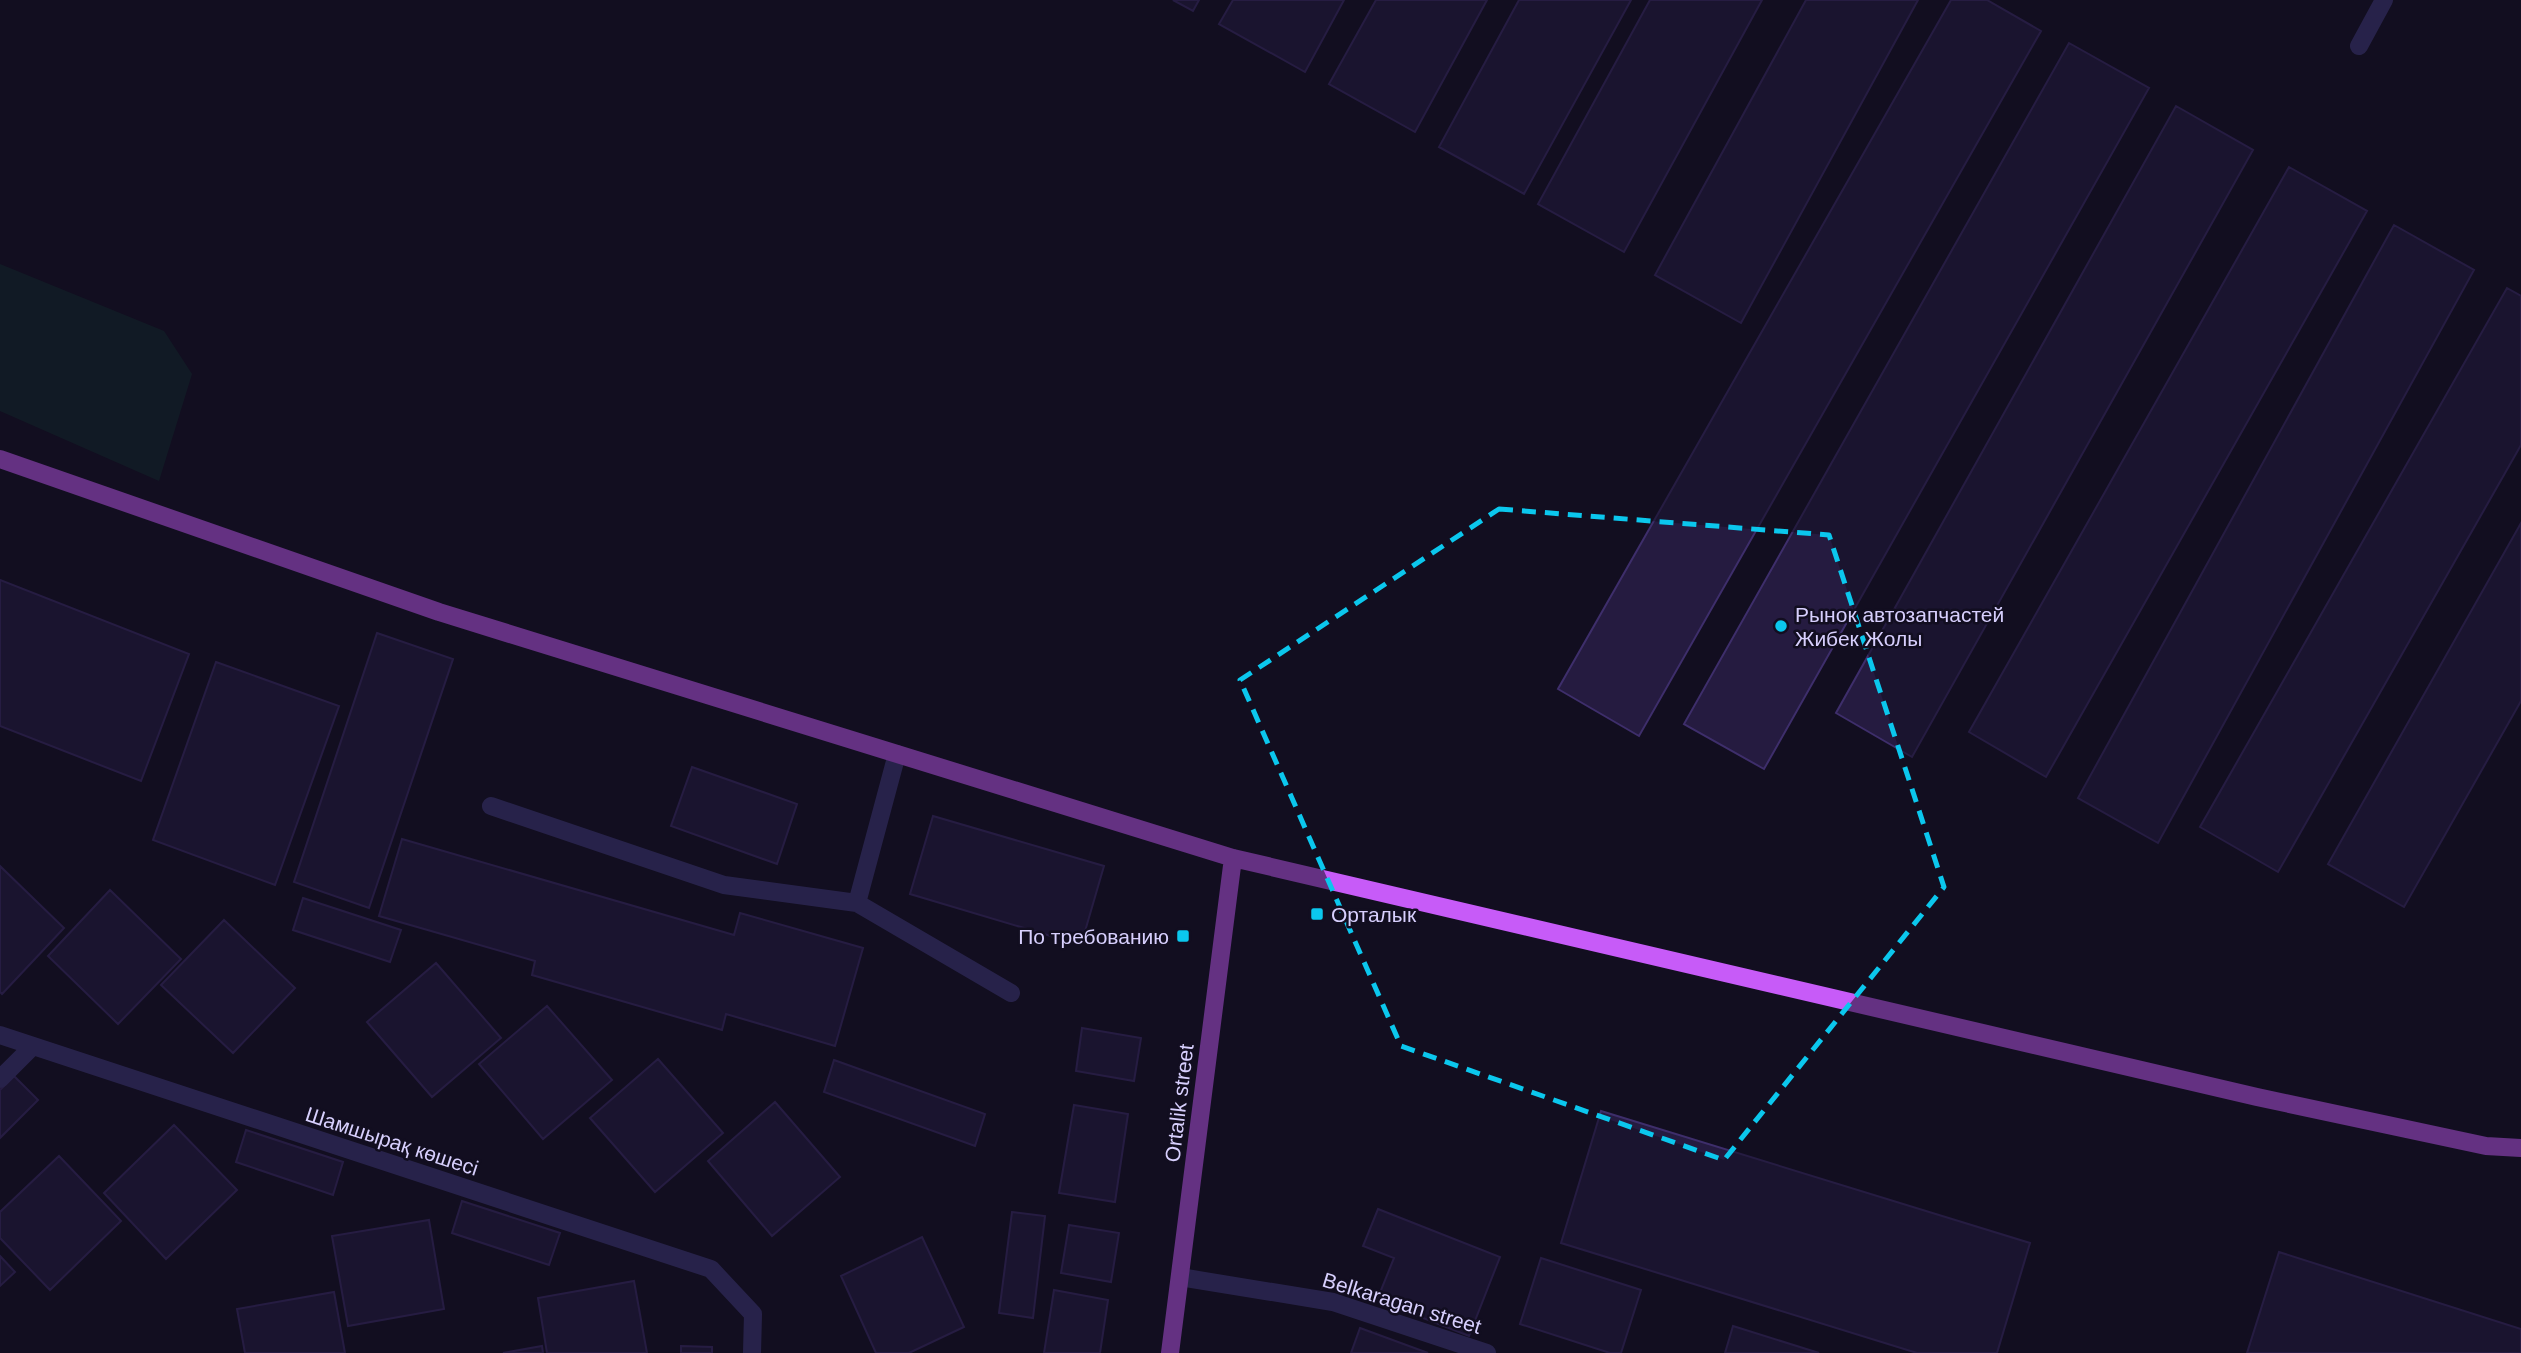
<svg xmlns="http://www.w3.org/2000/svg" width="2521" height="1353" viewBox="0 0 2521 1353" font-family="Arial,sans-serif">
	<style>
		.green { fill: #11292a }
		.building { fill: #251b40; stroke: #3e2e6b; stroke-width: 2 }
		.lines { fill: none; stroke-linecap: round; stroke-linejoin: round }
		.minor { stroke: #423b7d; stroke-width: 18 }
		.major { stroke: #c75bf8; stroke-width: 18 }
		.marked { fill: none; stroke: #0bc7ed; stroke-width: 5; stroke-dasharray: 14 9; stroke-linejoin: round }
		.poi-dot { fill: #0bc7ed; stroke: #120e20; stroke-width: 2.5 }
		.labels { text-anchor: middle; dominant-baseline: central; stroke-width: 5; stroke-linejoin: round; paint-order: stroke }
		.poi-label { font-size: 21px; fill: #d7cffd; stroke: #120e20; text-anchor: start }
		.street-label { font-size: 21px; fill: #d7cffd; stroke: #120e20 }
	</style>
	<rect width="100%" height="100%" fill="#120e20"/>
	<path class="green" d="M0,264L164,331L192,374L159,481L0,411Z"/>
	<path class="building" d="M1173,0H1199L1193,11Z
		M1233,0H1344L1305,72L1219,24Z
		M1376,0H1487L1415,132L1329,84Z
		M1519,0H1631L1524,194L1439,147Z
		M1650,0H1762L1624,252L1538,204Z
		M1806,0H1918L1741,323L1655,275Z
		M1951,0H1987L2041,31L1639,736L1558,689Z
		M2069,43L2149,88L1764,769L1684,724Z
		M2176,106L2253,150L1912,757L1836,713Z
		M2289,167L2367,211L2046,777L1969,732Z
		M2394,225L2474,270L2158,843L2078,798Z
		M2507,288L2521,296V445L2278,872L2200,827Z
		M2521,523V701L2404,907L2328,864Z
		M0,580L189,654L141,781L0,726Z
		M377,633L453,659L369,908L294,882Z
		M216,662L339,706L275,885L153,840Z
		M692,767L797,804L777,864L671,826Z
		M933,816L1104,866L1081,945L910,894Z
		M402,839L734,935L740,913L863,948L835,1046L726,1014L722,1030L532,975L535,961L379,916Z
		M0,866L64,928L2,994L0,992Z
		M110,890L181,959L118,1024L48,956Z
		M303,898L401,930L390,962L293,930Z
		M224,920L295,988L233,1053L161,985Z
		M436,963L501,1038L432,1097L367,1022Z
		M547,1006L612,1080L543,1139L479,1064Z
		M1082,1028L1141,1038L1134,1081L1076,1071Z
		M658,1059L723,1133L655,1192L590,1118Z
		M834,1060L985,1114L975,1146L824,1092Z
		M14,1076L38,1100L0,1138V1090Z
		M775,1102L840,1177L772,1236L708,1161Z
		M1074,1105L1128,1114L1115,1202L1059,1193Z
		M1601,1111L2030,1243L1997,1353H1917L1561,1243Z
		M174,1125L237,1190L166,1259L104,1193Z
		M246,1130L343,1162L333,1195L236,1162Z
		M59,1156L121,1221L50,1290L0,1238V1212Z
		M462,1201L560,1233L549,1265L452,1233Z
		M1378,1209L1500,1257L1469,1336L1377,1300L1394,1258L1363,1246Z
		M1012,1212L1045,1216L1033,1318L999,1313Z
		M429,1220L444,1309L348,1326L332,1236Z
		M1069,1225L1119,1233L1111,1282L1061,1273Z
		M922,1237L964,1327L909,1353H876L841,1276Z
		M2279,1252L2521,1329V1353H2247Z
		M0,1256L15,1272L0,1286Z
		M1541,1258L1641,1290L1621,1353H1610L1520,1324Z
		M634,1281L647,1353H547L538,1298Z
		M1054,1290L1108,1300L1100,1353H1044Z
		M334,1292L345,1353H245L237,1309Z
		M1733,1326L1819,1353H1725Z
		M1360,1328L1428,1353H1351Z
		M542,1346L543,1353H503Z
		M681,1346L712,1347V1353H681Z"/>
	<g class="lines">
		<path class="minor" d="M2359,46L2384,0
			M491,806L724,885L857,903L1011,993
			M857,903L897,754
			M0,1035L711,1269L753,1314L752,1353
			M0,1079L32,1047
			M1180,1277L1333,1302L1487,1353"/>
		<path class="major" d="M0,459L439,612L1233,858L2257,1097L2486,1146L2521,1148
			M1170,1353L1233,858"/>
	</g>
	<path d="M0 0H2521V1353H0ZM1499,509L1829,535L1944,887L1724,1160L1401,1046L1240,680Z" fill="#120e20" fill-opacity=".55" fill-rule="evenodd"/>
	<path class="marked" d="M1499,509L1829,535L1944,887L1724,1160L1401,1046L1240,680Z"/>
	<g class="poi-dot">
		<circle cx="1781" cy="626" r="7"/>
		<rect x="1310" y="907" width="14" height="14" rx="3.5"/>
		<rect x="1176" y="929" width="14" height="14" rx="3.5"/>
	</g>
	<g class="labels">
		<g class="poi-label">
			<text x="1795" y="614">Рынок автозапчастей<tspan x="1795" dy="24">Жибек Жолы</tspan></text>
			<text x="1331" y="914">Орталык</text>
			<text x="1169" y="936" text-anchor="end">По требованию</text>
		</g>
		<g class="street-label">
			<text transform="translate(1179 1103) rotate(-83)">Ortalik street</text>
			<text transform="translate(392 1141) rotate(18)">Шамшырақ көшесі</text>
			<text transform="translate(1402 1303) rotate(17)">Belkaragan street</text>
		</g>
	</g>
</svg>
